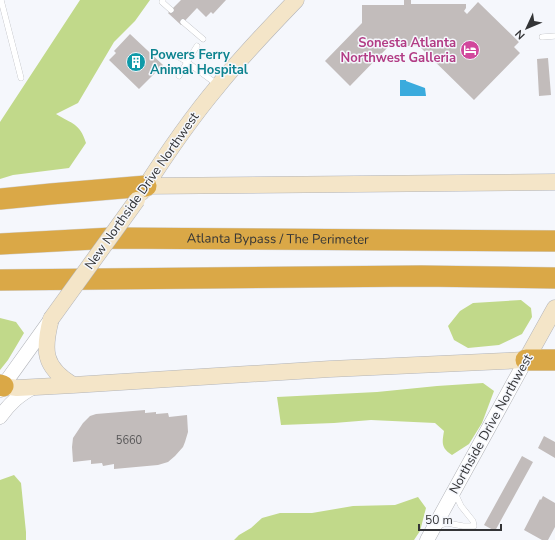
<svg xmlns="http://www.w3.org/2000/svg" width="555" height="540" viewBox="0 0 555 540" font-family="'Nunito Sans',sans-serif">
	<style>
		.green { fill: #c1d98a }
		.water { fill: #3babdd }
		.building { fill: #c2bcbb }
		.lines { fill: none; stroke-linecap: round; stroke-linejoin: round }
		.service-casing { stroke: #b2b4b9; stroke-width: 6 }
		.tertiary-casing { stroke: #b2b4b9; stroke-width: 15 }
		.secondary-casing { stroke: #b2b4b9; stroke-width: 17 }
		.motorway-casing { stroke: #d2d2d3; stroke-width: 22 }
		.service { stroke: #fff; stroke-width: 5.5 }
		.tertiary { stroke: #fff; stroke-width: 14 }
		.secondary { stroke: #f4e5c8; stroke-width: 16 }
		.motorway { stroke: #daa847; stroke-width: 21 }
		.secondary-bridge-casing { stroke: #b2b4b9; stroke-width: 17; stroke-linecap: butt }
		.secondary-bridge { stroke: #f4e5c8; stroke-width: 16 }
		.labels { text-anchor: middle; dominant-baseline: central; stroke-width: 3; stroke-linejoin: round; paint-order: stroke }
		.number-label { font-size: 11px; fill: #575657 }
		.hotel-label { font-size: 13px; font-weight: bold; fill: #b23c85; stroke: #f5f7fc; text-anchor: end }
		.culture-label { font-size: 13px; font-weight: bold; fill: #0d838f; stroke: #f5f7fc; text-anchor: start }
		.street-label { font-size: 13px; fill: #333436; stroke: #f5f7fc }
	</style>
	<rect width="100%" height="100%" fill="#f5f7fc"/>
	<path class="green" d="M80,0H150L135,21L114,42L78,103L56,114C72,124 80,123 86,143L69,168L13,175L0,179V122Z
		M521,300L531,308L532,317L522,334L499,345L468,348L454,340L448,326L460,311L473,303Z
		M0,318L16,322L24,333L8,360L0,370Z
		M483,383L494,391L482,423L469,444L452,455C441,448 442,443 444,431L435,423L371,420L334,423L281,425L277,397L377,392L437,386Z
		M14,475L21,483L26,532V540H0V480Z
		M418,497L426,508L420,531L414,540H234L239,535L251,528L262,518L280,513H312L353,506L395,505Z"/>
	<path class="water" d="M400,80H406V81L425,88L426,96H400Z"/>
	<path class="building" d="M181,0H226L213,14L211,12L206,17L197,8L181,25L168,13Z
		M404,0H411V4H466V8L464,11L467,14L478,2L519,42L514,47L520,53L474,100L419,46H389L350,86L325,61L362,23V5H404Z
		M130,34L163,65L139,89L109,60L116,53L114,51Z
		M548,58L551,95L539,96L537,59Z
		M145,410V413L156,412V414L168,413L169,417L187,415L188,432L185,442L183,447L175,456L168,462L158,465L114,469V464L103,466L102,463L91,464V460L73,462L72,447L73,438L83,423L90,416L96,414Z
		M544,436L555,442V458L538,448Z
		M522,456L533,462L495,531L484,525Z
		M543,496L555,503V527L548,540H542L524,530L540,499L541,500Z"/>
	<g class="lines">
		<g class="service-casing">
			<path id="service" d="M1,0L21,78
				M163,0L162,2L171,10
				M183,22L203,39
				M542,37L555,36
				M177,56L187,62L197,46
				M179,76L187,62L218,85
				M438,526L447,523L463,526H474L473,521L461,506L455,493"/>
		</g>
		<g class="tertiary-casing">
			<path id="tertiary" d="M0,390L51,319
				M0,417C10,403 19,395 34,387
				M427,540L526,360"/>
		</g>
		<g class="secondary-casing">
			<path id="secondary" d="M146,186L555,182
				M142,192C165,156 191,118 218,86C242,56 269,28 296,0
				M51,319C43,350 43,367 73,385
				M3,386L17,388L73,385L330,369L526,360L555,308"/>
		</g>
		<g class="motorway-casing">
			<g id="motorway">
				<path d="M0,199L51,194L146,186"/>
				<path id="s1" d="M0,244L112,238L555,241"/>
				<path d="M0,280L421,276L555,278"/>
				<path d="M526,360H555"/>
				<path d="M0,385L3,386"/>
			</g>
		</g>
		<use href="#service" class="service"/>
		<use href="#tertiary" class="tertiary"/>
		<use href="#secondary" class="secondary"/>
		<use href="#motorway" class="motorway"/>
		<g class="secondary-bridge-casing">
			<path id="secondary-bridge" d="M51,319L137,200"/>
		</g>
		<use href="#secondary-bridge" class="secondary-bridge"/>
	</g>
	<defs>
		<g id="hotel-disc" transform="scale(1)"><circle r="9.5" fill="#d1479c" stroke="#f5f7fc"/><path d="M-6-4.5h1.5V1H6V5H4.5V3h-9V5H-6ZM-4 0a1.8 1.8 0 1 1 3.6 0ZM.5 0V-2.5h3Q6-2.5 6 0Z" fill="#fff"/></g>
		<g id="building-disc" transform="scale(1)"><circle r="9.5" fill="#0f9aa8" stroke="#f5f7fc"/><path d="M-4-6H4V6H1V3H-1V6H-4ZM-2.5-4.3h1.7v1.8h-1.7ZM.8-4.3h1.7v1.8H.8ZM-2.5-1h1.7V.8h-1.7ZM.8-1h1.7V.8H.8Z" fill="#fff"/></g>
	</defs>
	<g fill-rule="evenodd">
		<use href="#hotel-disc" x="470" y="50"/>
		<use href="#building-disc" x="136" y="62"/>
	</g>
	<g class="labels">
		<g class="number-label">
			<text x="129" y="440">5660</text>
		</g>
		<g class="hotel-label">
			<text x="456" y="43">Sonesta Atlanta<tspan x="456" dy="15">Northwest Galleria</tspan></text>
		</g>
		<g class="culture-label">
			<text x="150" y="55">Powers Ferry<tspan x="150" dy="15">Animal Hospital</tspan></text>
		</g>
		<g class="street-label">
			<text transform="translate(142 191) rotate(-55)">New Northside Drive Northwest</text>
			<text stroke="none"><textPath href="#s1" startOffset="278">Atlanta Bypass / The Perimeter</textPath></text>
			<text transform="translate(491 424) rotate(-61)">Northside Drive Northwest</text>
		</g>
	</g>
	<g transform="translate(527 28) rotate(226)" stroke="#f5f7fc" stroke-width="3" paint-order="stroke">
	<path d="M0-3L7 15L0 10L-7 15Z" fill="#333436"/>
	<text y="-6" font-size="11" font-weight="bold" text-anchor="middle" fill="#333436">N</text>
	</g>
	<path d="M419 524v6h82v-6" fill="none" stroke="#333436" stroke-width="2"/>
	<text x="425" y="524" font-size="12" fill="#333436" stroke="#f5f7fc" stroke-width="3" paint-order="stroke">50 m</text>
</svg>
